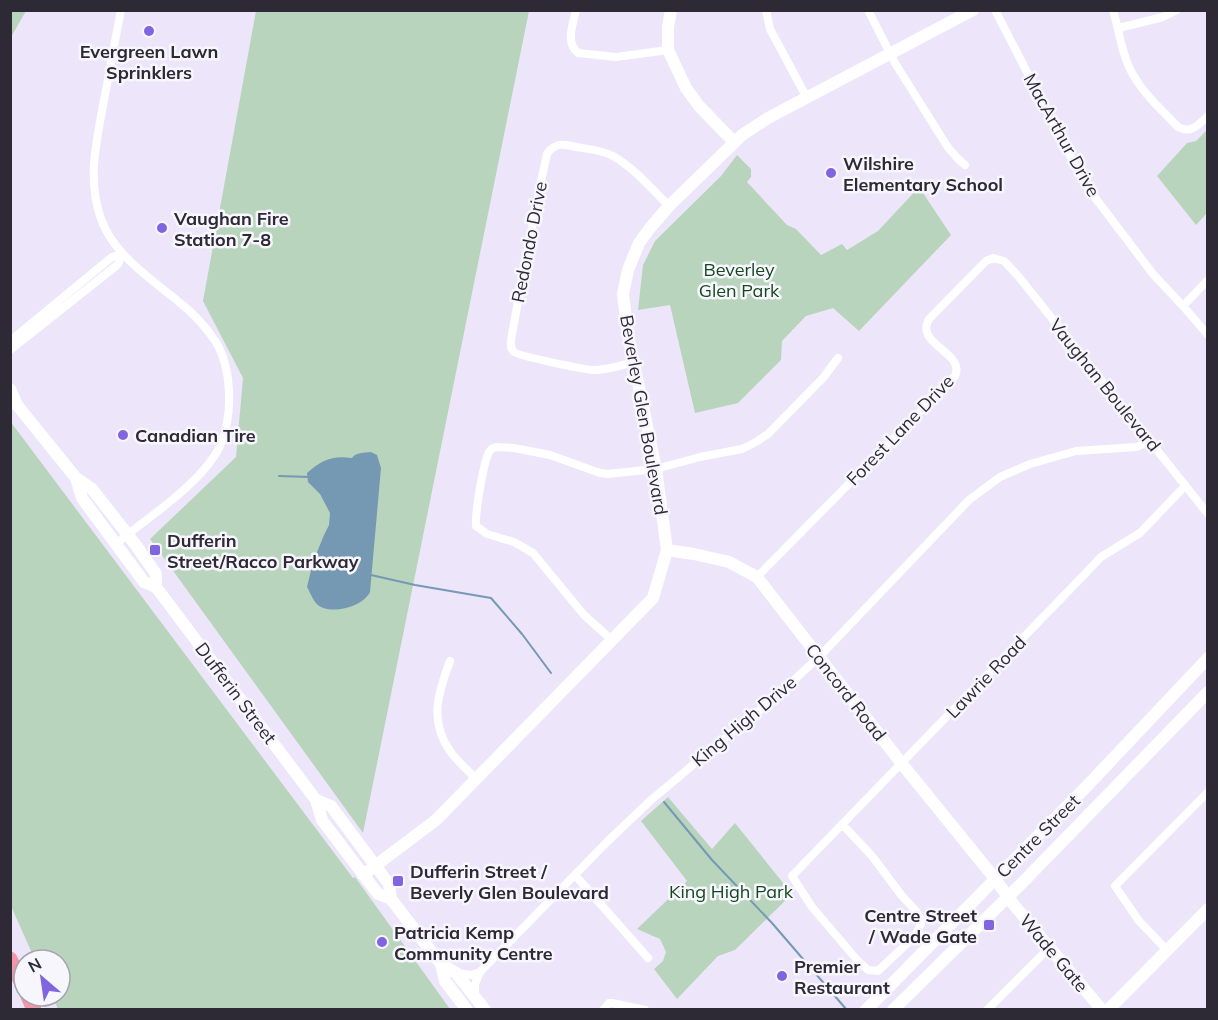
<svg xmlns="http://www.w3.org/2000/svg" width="1218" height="1020" viewBox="0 0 1218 1020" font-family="Mulish,sans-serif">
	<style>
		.green { fill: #b9d4bc }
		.water { fill: #7599b3 }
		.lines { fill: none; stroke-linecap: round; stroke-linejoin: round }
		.stream { stroke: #7599b3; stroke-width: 2 }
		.street { stroke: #fff; stroke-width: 8 }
		.secondary { stroke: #fff; stroke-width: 12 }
		.highway { stroke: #f296a9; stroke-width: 15 }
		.poi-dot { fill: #8165e0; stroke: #f8f6fd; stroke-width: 2 }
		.labels { text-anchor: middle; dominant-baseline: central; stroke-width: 5; stroke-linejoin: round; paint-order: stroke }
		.poi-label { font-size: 18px; font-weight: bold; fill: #2d2935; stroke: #f8f6fd; text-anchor: start }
		.street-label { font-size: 18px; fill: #2d2935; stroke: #f8f6fd }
		.park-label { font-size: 18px; fill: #13471f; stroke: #f8f6fd }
	</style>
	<rect width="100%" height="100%" fill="#ede6fb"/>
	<path class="green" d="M11,10L26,11L11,37L10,11Z
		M256,11H529L363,833L150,539L236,457L243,378L203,301Z
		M1207,130V213L1196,225L1157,176L1187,143L1196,141Z
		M737,155L751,169V177L747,182L787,225L796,229L821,255L842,244L847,250L878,231L919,187L951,235L859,331L833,308L806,316L782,341L781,360L738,403L695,413L670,305L638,310L643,265L655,241L721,176Z
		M10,421L353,878L355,877L450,1009H58L52,996H60V960H35L11,906Z
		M668,797L712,849L735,823L792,894L735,950L718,956L677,999L654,969L663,961L666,952L660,939L637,929L687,881L641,821Z"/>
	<path class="water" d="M371,452L377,455L381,468L370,592C363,606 336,614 321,607C314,604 311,594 307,587L313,562L324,535L329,525L330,513L320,494L308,482L307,473C321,460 333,455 352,458C356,452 364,453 371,452Z"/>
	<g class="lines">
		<path class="stream" d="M10,12L11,10
			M279,476L310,477
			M371,575L415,585L491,598L522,634L551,673
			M664,802L712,860L772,923L846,1009"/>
		<path class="street" d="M576,10C573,25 565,42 578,53L616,57L668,50
			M766,10L770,29L807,98
			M868,10L895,63L947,146L957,158L965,165
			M995,10L1079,173L1090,191L1153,274L1183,306L1208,335
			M1113,10C1119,30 1121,51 1130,69C1141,92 1161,109 1178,127C1191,134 1198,125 1208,116
			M1119,28L1163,17L1177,10
			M1183,306L1208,280
			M10,341L112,257L122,254
			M10,350L116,266L118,264L122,254
			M634,362C621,365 605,371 592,370C582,369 518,356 514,352C509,347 511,340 512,334L538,195L547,154C555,142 564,144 576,147C588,149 602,150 613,156C634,168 652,189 669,206
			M117,543C145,520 176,500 201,473C208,465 217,454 221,444C233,414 232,369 216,342C206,327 193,313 179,302C150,278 112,254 100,216C87,176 97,140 104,100C110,70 115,40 121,10
			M757,577L955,376C966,352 914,345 929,319L986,261L993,258L1004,261L1019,277L1208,514
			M612,640L584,615L533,553L514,542L487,534L476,526C475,513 483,464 489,452C492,448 492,448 497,447L514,448L550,455L597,472L607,474L656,469L700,457L742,449L756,442L768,434L823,378L838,358
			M450,661C438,693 429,721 450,751C457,761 468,770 476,779
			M842,824L872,856L902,896L916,911L920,918L921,924L915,936L878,971L868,970L858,961L812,907L792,876L1082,577L1101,557L1140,533L1185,486
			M575,875L648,958
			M1167,950L1139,921L1115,886L1208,792
			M456,973L471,975L480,972
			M475,997V984L480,972L607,842L650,801L719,743L771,701L819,657L969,500L1000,477L1030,464L1076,451L1137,447L1149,441
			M603,1010L609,1003H612L645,1010
			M987,1010L1049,948"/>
		<path class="secondary" d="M671,10L668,27V50L686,88L699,106L734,142
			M10,389L17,405L76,478L92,489L135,544L156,574V587
			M76,478L82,498L144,582L156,587L316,800L322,820L378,894L391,899
			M667,550L694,554L729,562L757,577L902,764L992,875L1014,905L1102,1010
			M316,800L331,806L383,876L389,884L391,899L441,964L445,981L467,1010
			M363,875L436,820L653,598L667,550L656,469L628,335L623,294L628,270L639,243L650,228L669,206L742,135L768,118L973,10
			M441,964L456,973L485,1010
			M866,1010L1087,786L1208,658
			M893,1010L1021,884L1208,692
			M1108,1010L1208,909"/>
		<path class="highway" d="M10,959L24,988
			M28,996L34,1010"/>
	</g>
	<g class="poi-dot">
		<circle cx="149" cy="31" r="6"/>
		<circle cx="831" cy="173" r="6"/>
		<circle cx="162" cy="228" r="6"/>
		<circle cx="123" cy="435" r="6"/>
		<rect x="149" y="544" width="12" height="12" rx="3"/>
		<rect x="392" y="875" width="12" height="12" rx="3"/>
		<rect x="983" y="919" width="12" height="12" rx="3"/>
		<circle cx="382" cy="942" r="6"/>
		<circle cx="782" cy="976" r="6"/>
	</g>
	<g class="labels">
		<g class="poi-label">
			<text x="149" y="51" text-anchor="middle">Evergreen Lawn<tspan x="149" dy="21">Sprinklers</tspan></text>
			<text x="843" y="163">Wilshire<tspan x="843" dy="21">Elementary School</tspan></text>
			<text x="174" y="218">Vaughan Fire<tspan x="174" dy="21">Station 7-8</tspan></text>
			<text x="135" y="435">Canadian Tire</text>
			<text x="167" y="540">Dufferin<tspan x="167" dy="21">Street/Racco Parkway</tspan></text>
			<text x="410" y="871">Dufferin Street /<tspan x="410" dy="21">Beverly Glen Boulevard</tspan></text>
			<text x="977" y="915" text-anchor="end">Centre Street<tspan x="977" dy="21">/ Wade Gate</tspan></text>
			<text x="394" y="932">Patricia Kemp<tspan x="394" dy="21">Community Centre</tspan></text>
			<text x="794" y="966">Premier<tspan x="794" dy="21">Restaurant</tspan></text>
		</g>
		<g class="street-label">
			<text transform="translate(1062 135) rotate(61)">MacArthur Drive</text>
			<text transform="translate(529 242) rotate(-79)">Redondo Drive</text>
			<text transform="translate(1105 385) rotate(51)">Vaughan Boulevard</text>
			<text transform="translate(644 415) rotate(80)">Beverley Glen Boulevard</text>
			<text transform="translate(900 430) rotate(-46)">Forest Lane Drive</text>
			<text transform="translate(986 677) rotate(-46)">Lawrie Road</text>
			<text transform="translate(846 692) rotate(52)">Concord Road</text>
			<text transform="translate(236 693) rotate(53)">Dufferin Street</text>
			<text transform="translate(744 721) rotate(-40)">King High Drive</text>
			<text transform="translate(1038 836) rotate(-45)">Centre Street</text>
			<text transform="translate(1054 953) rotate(50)">Wade Gate</text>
		</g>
		<g class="park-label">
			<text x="739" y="269">Beverley<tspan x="739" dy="21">Glen Park</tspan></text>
			<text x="731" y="891">King High Park</text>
		</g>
	</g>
	<rect width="1218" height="1020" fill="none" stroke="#2d2935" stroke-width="24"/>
	<g transform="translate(42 978) rotate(331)"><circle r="28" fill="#f8f6fd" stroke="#a7a4ad" stroke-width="1.5"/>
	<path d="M0-4.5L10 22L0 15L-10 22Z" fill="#8165e0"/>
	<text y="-9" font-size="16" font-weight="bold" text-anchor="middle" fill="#2d2935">N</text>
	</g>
</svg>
